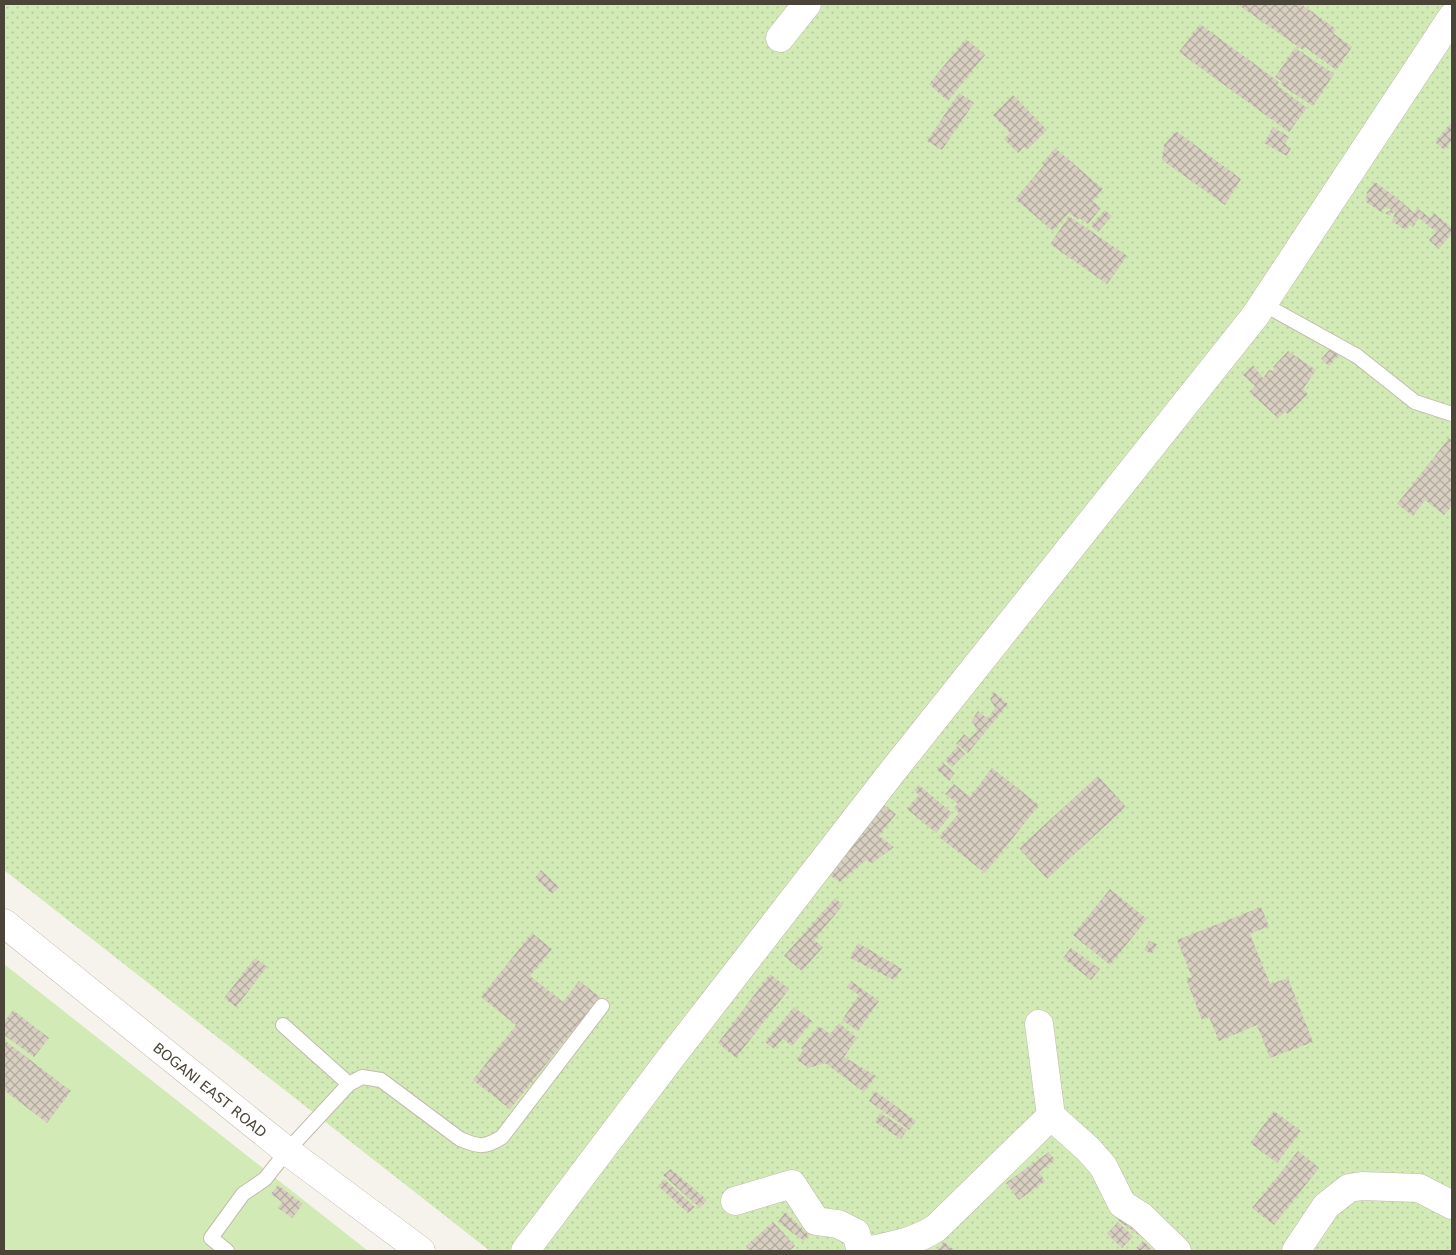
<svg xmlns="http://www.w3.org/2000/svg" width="1456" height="1255" viewBox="0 0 1456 1255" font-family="'DejaVu Sans',sans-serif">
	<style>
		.grass { fill: #d2eab5 }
		.garden { fill: url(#garden-dots) }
		.building { fill: url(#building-cross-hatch) }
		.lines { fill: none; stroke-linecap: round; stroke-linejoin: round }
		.service-casing { stroke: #c2bbae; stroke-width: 16 }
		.minor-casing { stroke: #c2bbae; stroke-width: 29 }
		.service { stroke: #fff; stroke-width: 14 }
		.minor { stroke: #fff; stroke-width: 28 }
		.labels { text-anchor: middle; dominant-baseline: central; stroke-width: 4; stroke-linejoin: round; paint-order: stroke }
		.street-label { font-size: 14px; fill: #4b4439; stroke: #fff }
	</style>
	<defs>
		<pattern id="garden-dots" width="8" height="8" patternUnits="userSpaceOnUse" patternTransform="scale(1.25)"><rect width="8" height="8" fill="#d2eab5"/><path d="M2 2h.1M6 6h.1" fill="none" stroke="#b6ca9c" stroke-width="1.8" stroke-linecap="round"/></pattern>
		<pattern id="building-cross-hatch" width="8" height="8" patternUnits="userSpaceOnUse" patternTransform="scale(1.25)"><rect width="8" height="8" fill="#d8cfc1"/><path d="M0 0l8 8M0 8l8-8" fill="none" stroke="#b1aa9e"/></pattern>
	</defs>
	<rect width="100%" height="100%" fill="#f6f3ec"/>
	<path class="grass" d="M4,964L368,1251H4Z"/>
	<path class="garden" d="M4,4H1452V1251H490L4,870Z"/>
	<path class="building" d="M1237,4H1301L1336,29L1333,33L1352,47L1336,70L1305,47L1303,50Z
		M1200,24L1279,82L1277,85L1307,108L1289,132L1179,52Z
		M966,39L985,55L948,101L929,84Z
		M1295,48L1334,74L1313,106L1281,85L1283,82L1275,77Z
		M959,93L974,103L942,150L927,141Z
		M1013,95L1047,130L1027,150L1024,147L1018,153L1004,139L1010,133L993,115Z
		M1452,122V141L1444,150L1435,142Z
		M1273,127L1289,137L1285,144L1291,148L1287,156L1264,143Z
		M1176,131L1241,179L1225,205L1162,160L1164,145Z
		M1055,148L1103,189L1093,201L1101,208L1088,224L1079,218L1078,220L1069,213L1053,231L1015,199L1044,165L1042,164Z
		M1375,182L1397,198L1414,213L1417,208L1430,218L1434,213L1452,228V233L1439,249L1429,240L1436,232L1419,218L1413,227L1409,225L1405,230L1392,221L1395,213L1394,212L1389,216L1385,213L1391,210L1387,206L1381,212L1366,202L1367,192Z
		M1105,210L1112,216L1098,232L1091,226Z
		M1069,216L1127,256L1107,284L1050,244Z
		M1331,348L1339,354L1329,366L1321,359Z
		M1288,351L1316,370L1303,389L1308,394L1288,414L1285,412L1278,418L1249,392L1255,386L1243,375L1253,365L1263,378L1269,370L1273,371L1274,369L1273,367Z
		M1449,438L1452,441V506L1444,515L1425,500L1413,516L1397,504Z
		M994,692L1008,704L968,753L956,744L964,734L969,739L977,731L972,720L978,711L988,719L995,708L990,699Z
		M958,746L965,754L952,767L945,760Z
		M943,763L955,773L949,781L937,770Z
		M992,768L1039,805L985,873L939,837L959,813L954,808L958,804L945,794L954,784L970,797Z
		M1098,776L1126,807L1047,879L1019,848Z
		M919,785L952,813L936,833L907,809L919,795L914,790Z
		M881,803L896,814L879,836L894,847L872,863L866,860L840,882L823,871Z
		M541,870L559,887L552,894L535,878Z
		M1110,889L1147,919L1110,965L1073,935Z
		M835,898L843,905L814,940L823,947L802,971L784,956Z
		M1261,907L1269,926L1250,934L1270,984L1288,978L1313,1042L1270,1058L1257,1025L1219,1041L1209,1017L1202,1020L1186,979L1192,977L1177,940Z
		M532,933L552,949L530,976L563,1002L579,981L600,997L510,1109L473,1080L516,1025L481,997Z
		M1149,941L1157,944L1152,954L1144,950Z
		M858,943L902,969L894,980L850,958Z
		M1071,948L1100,969L1091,980L1063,958Z
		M255,958L267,967L236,1007L224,998Z
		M770,974L789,989L736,1058L718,1043Z
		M851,981L879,1001L858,1031L842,1020L859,995L847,987Z
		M794,1007L812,1021L792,1046L783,1039L774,1049L765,1042Z
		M13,1010L49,1038L34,1057L4,1035V1022Z
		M839,1023L857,1038L844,1057L876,1076L864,1092L825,1063L809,1068L797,1060L803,1050L801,1048L819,1026L830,1034Z
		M4,1040L71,1091L47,1123L4,1090Z
		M875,1091L916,1121L909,1130L869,1101Z
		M1274,1111L1301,1131L1277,1163L1250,1143Z
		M880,1113L907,1130L901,1139L875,1122Z
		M1298,1151L1319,1168L1274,1225L1252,1208Z
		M1049,1152L1055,1160L1039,1172L1045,1181L1019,1200L1006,1183Z
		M671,1169L707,1200L700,1208L663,1175Z
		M664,1179L695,1207L688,1213L658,1186Z
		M278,1185L303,1204L292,1218L278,1208L282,1202L271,1194Z
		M785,1212L809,1235L804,1241L778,1222Z
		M1122,1214L1155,1247L1118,1220Z
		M773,1222L795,1246L789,1251H751L746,1246Z
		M1118,1222L1133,1236L1122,1248L1107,1234Z
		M1143,1241L1151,1248L1148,1251H1140L1136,1248Z
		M944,1242L956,1251H937Z"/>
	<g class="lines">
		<g class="service-casing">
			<path id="service" d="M1263,304L1357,356L1415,402L1452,414
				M283,1025L349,1084
				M227,1251L211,1238L243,1194L265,1179L287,1151L349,1084L362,1077L381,1080L460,1139C479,1147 485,1148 502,1137L602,1006"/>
		</g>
		<g class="minor-casing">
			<path id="minor" d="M780,38L807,4
				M4,923L287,1151L421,1251
				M1039,1024L1051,1116
				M735,1201L792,1184L816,1221L838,1224L856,1233L861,1251
				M525,1251L672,1056L892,772L1255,316L1452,17
				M866,1251C890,1246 915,1242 936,1228L1051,1116L1088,1149L1103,1166L1122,1204L1141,1216L1177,1251
				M1296,1251L1326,1206L1349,1188L1362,1186L1419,1188L1452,1205"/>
		</g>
		<use href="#service" class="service"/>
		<use href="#minor" class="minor"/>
	</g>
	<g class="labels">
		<g class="street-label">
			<text transform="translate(210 1090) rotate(39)">BOGANI EAST ROAD</text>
		</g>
	</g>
	<rect width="1456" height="1255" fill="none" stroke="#4b4439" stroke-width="10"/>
</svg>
